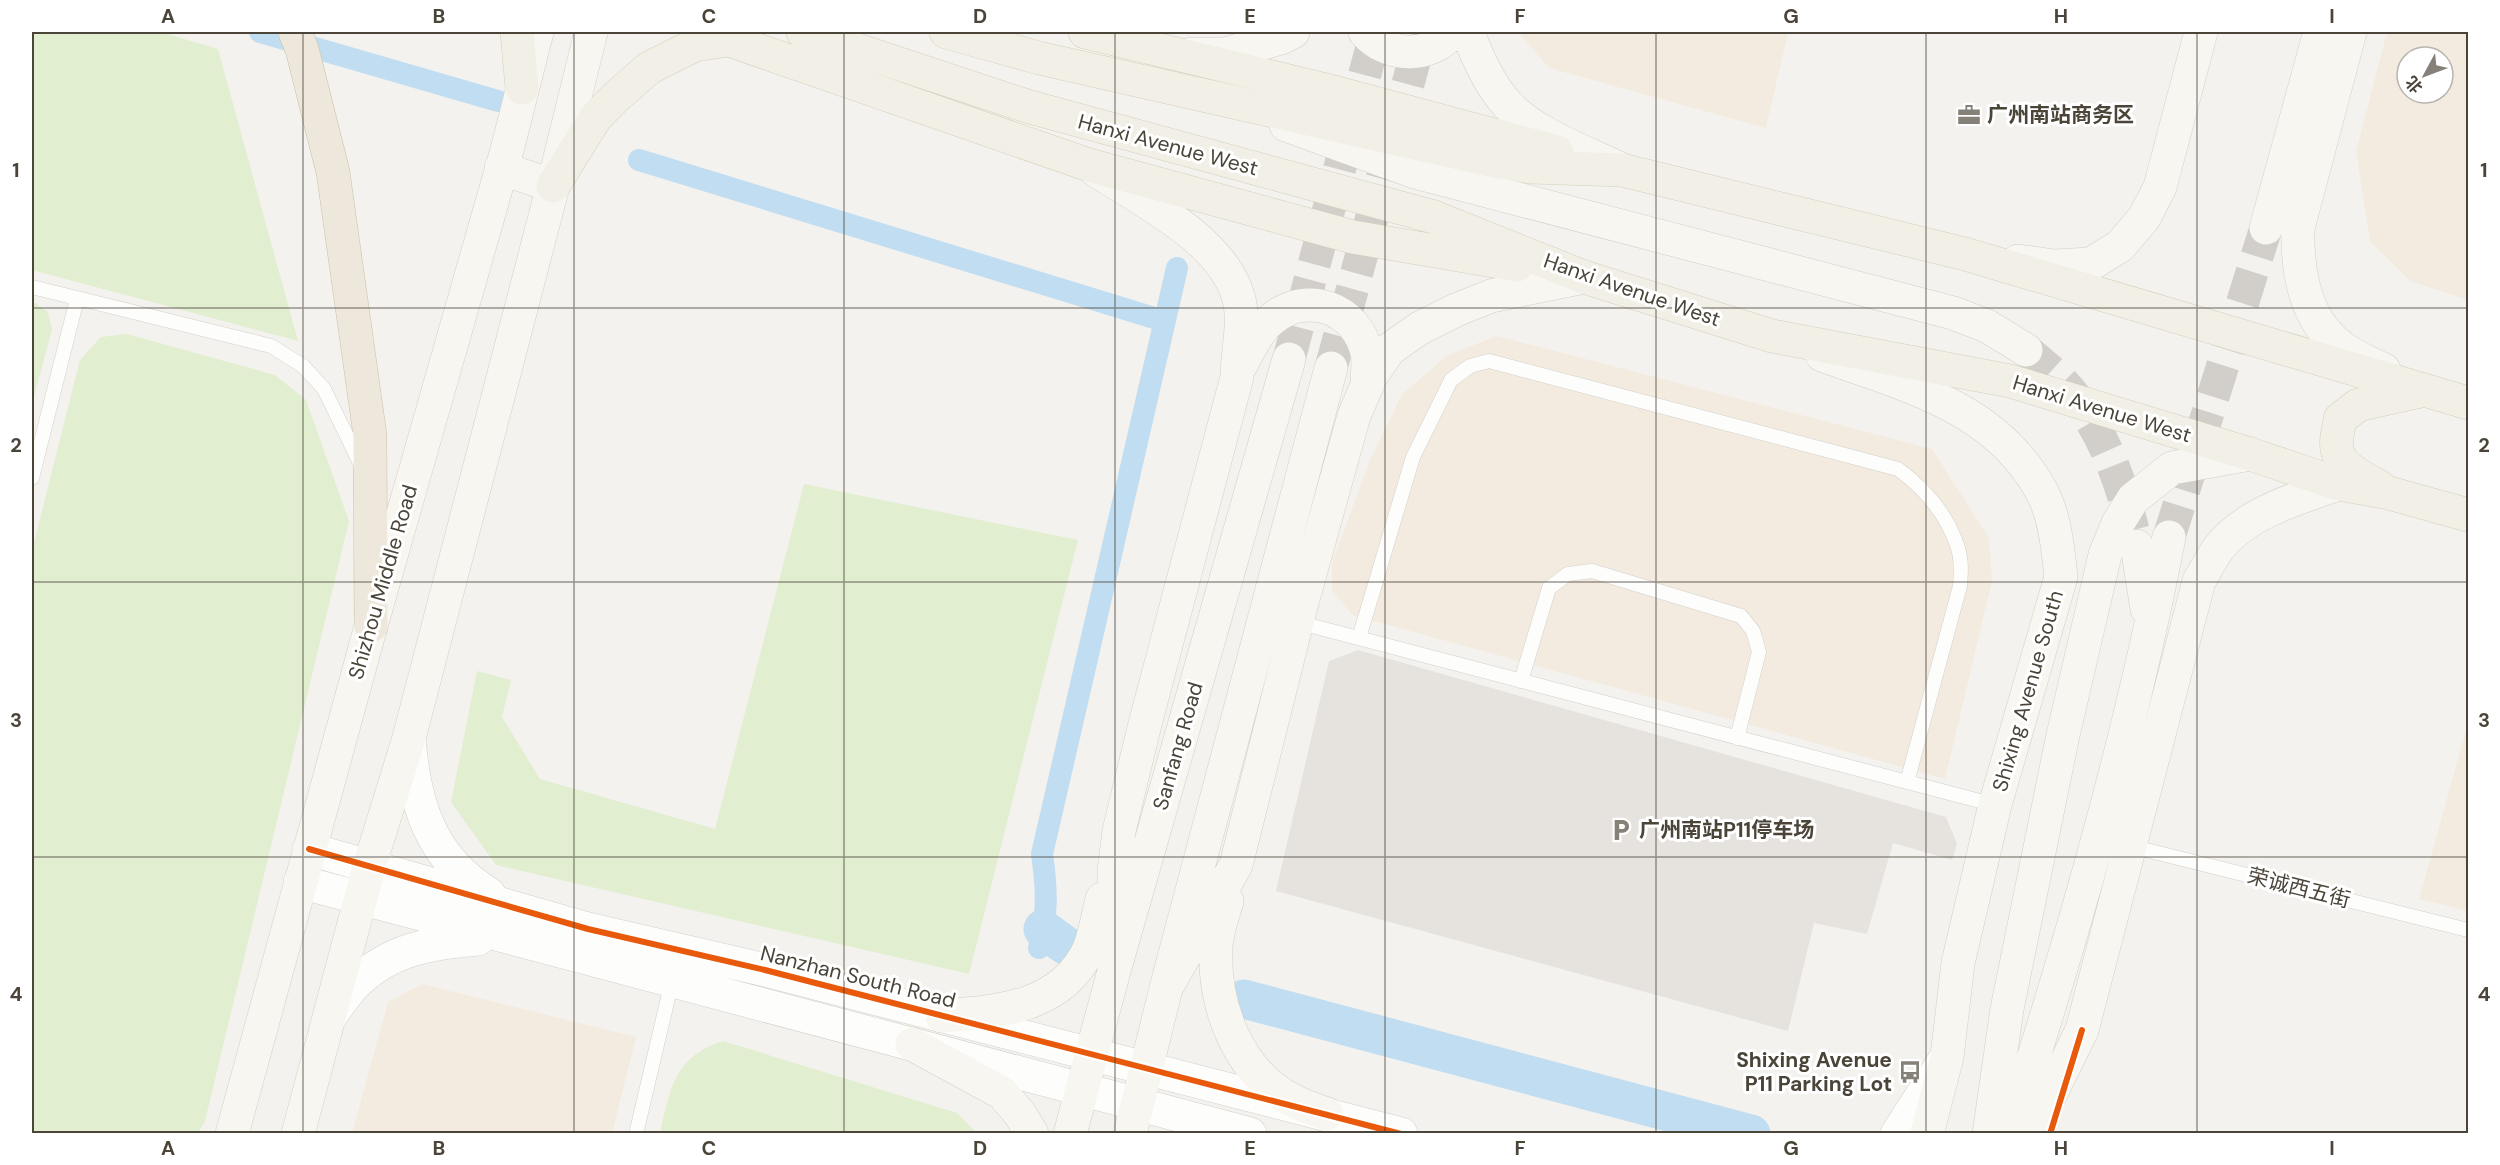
<svg xmlns="http://www.w3.org/2000/svg" width="2500" height="1165" viewBox="0 0 2500 1165" font-family="'DM Sans','Noto Sans SC',sans-serif">
	<style>
		.commercial { fill: #f3ebdf; fill-rule: evenodd }
		.green { fill: #e1eecf }
		.parking { fill: #e6e3df }
		.lines { fill: none; stroke-linecap: round; stroke-linejoin: round }
		.canal { stroke: #c0ddf1; stroke-width: 22 }
		.river { stroke: #c0ddf1; stroke-width: 39 }
		.secondary-tunnel { stroke: #d2cfca; stroke-width: 33; stroke-dasharray: 33 16; stroke-linecap: butt }
		.service-casing { stroke: #d2d0cb; stroke-width: 15 }
		.tertiary-casing { stroke: #d2d0cb; stroke-width: 34 }
		.secondary-casing { stroke: #d3cfc5; stroke-width: 34 }
		.primary-casing { stroke: #d6cebb; stroke-width: 34 }
		.motorway-casing { stroke: #ccbfa9; stroke-width: 34 }
		.service { stroke: #fdfdfc; stroke-width: 14 }
		.tertiary { stroke: #fdfdfc; stroke-width: 33 }
		.secondary { stroke: #f7f6f1; stroke-width: 33 }
		.primary { stroke: #f2efe6; stroke-width: 33 }
		.motorway { stroke: #ede8db; stroke-width: 33 }
		.cycleway-casing { stroke: #fff; stroke-width: 10 }
		.cycleway { stroke: #e8590c; stroke-width: 6 }
		.grid { fill: none; stroke: #4b4439; stroke-width: 1.5; stroke-opacity: 0.55 }
		.labels { text-anchor: middle; dominant-baseline: central; stroke-width: 6; stroke-linejoin: round; paint-order: stroke }
		.poi-label { font-size: 21px; font-weight: bold; fill: #4b4439; stroke: #fff; text-anchor: start }
		.street-label { font-size: 21px; fill: #4b4439; stroke: #fff }
		.neatline { fill: none; stroke: #4b4439; stroke-width: 2 }
		.grid-label { font-size: 20px; text-anchor: middle; font-weight: bold; fill: #4b4439 }
	</style>
	<rect width="100%" height="100%" fill="#f4f2ee"/>
	<path class="commercial" d="M1518,32H1788L1766,128L1549,68Z
		M2387,32H2468V300L2410,281L2370,241L2356,151ZM2407,57H2443V93H2407Z
		M1497,336L1932,449L1989,538L1992,581L1945,779L1352,615L1332,590V563L1370,460L1402,394L1448,355Z
		M2468,723V911L2419,899Z
		M422,984L636,1037L612,1133H352L388,1002Z"/>
	<path class="green" d="M32,32H161L218,49L298,341L32,270Z
		M32,301L48,312L52,329L32,405Z
		M127,334L275,375L306,400L349,521L205,1121L198,1133H32V551L80,360L101,337Z
		M804,484L1078,540L969,974L496,865L451,802L477,671L511,680L502,717L540,779L715,829Z
		M723,1041L957,1113L977,1133H660C671,1089 673,1057 723,1041Z"/>
	<path class="parking" d="M1358,650L1946,817L1957,844L1952,860L1893,843L1867,934L1814,923L1788,1031L1276,891L1329,661Z"/>
	<g class="lines">
		<path class="canal" d="M260,32L498,101
			M639,160L1164,321
			M1039,948C1048,913 1047,889 1042,854L1177,268"/>
		<path class="river" d="M1043,929L1065,945
			M1244,999L1751,1134"/>
		<path class="secondary-tunnel" d="M2026,350C2043,364 2063,380 2076,398C2106,438 2121,483 2133,530
			M1289,359L1376,32
			M1331,368L1422,32
			M2169,537L2266,228"/>
		<g class="service-casing">
			<path id="service" d="M32,287L271,346L303,366L324,389L360,463
				M32,478L77,299
				M1297,622L1995,805
				M1359,638L1413,457L1451,380L1470,366L1489,361L1898,469C1925,489 1948,516 1958,548C1962,561 1961,574 1960,586L1907,782
				M1521,681L1549,588L1568,574L1592,571L1741,616L1753,631L1759,652L1737,738
				M2130,846L2468,930
				M636,1134L672,981"/>
		</g>
		<g class="tertiary-casing">
			<path id="tertiary" d="M409,738C414,803 430,858 489,894
				M309,849L588,929L765,970L1401,1134
				M300,882L1250,1134
				M329,1018C337,1007 345,995 354,985C389,949 431,943 478,939
				M1897,1134L1944,1061"/>
		</g>
		<g class="secondary-casing">
			<path id="secondary" d="M1365,32C1388,58 1430,59 1452,32
				M1468,32C1477,57 1489,84 1507,104C1532,133 1588,153 1622,170
				M2350,32L2298,228C2297,271 2304,321 2343,348C2355,357 2370,363 2384,370
				M1191,54H1225L1281,38L1293,32
				M1286,125L1415,172L1953,313L1987,326L2026,350
				M501,168L553,186
				M1094,169C1143,202 1223,239 1239,299C1245,324 1237,352 1237,377L1145,724L1119,831L1114,871V971
				M2266,228L2320,32
				M2018,261L2054,266L2091,264L2120,246L2144,218L2160,187L2201,32
				M1822,355C1906,386 1996,406 2042,492C2055,517 2058,549 2061,577L1995,805L1958,963L1947,1057L1927,1134
				M1241,365C1249,350 1258,330 1272,319C1307,290 1357,308 1367,353C1369,362 1367,375 1367,385
				M2137,546L2147,609
				M1227,901C1223,915 1217,931 1216,946C1213,1004 1237,1072 1292,1100C1303,1106 1315,1110 1327,1114
				M1166,988L1236,865L1300,610L1340,466L1354,416L1371,376L1390,349L1420,328L1456,310L1491,296L1584,277
				M942,1016C997,1012 1062,1008 1089,949C1095,934 1098,915 1102,899
				M912,1044L1002,1093L1020,1114L1032,1134
				M232,1134L371,626L507,150L537,32
				M298,1134L369,867L409,738L553,186L591,32
				M1070,1134L1114,971L1289,359
				M1130,1134L1166,988L1331,368
				M1989,1134L2007,1009L2063,735L2105,555L2118,523L2133,499L2172,468L2250,454
				M2009,1134C2073,938 2130,739 2169,537
				M2031,1134L2082,1030L2199,581C2205,571 2211,559 2218,549C2245,513 2298,498 2339,484"/>
		</g>
		<g class="primary-casing">
			<path id="primary" d="M517,32L522,88
				M706,32L1089,165L1353,237L1517,265
				M803,32L1030,107L1434,217L1584,277L1772,336L2010,381L2250,454L2339,484L2389,493L2468,515
				M946,32L1039,58L1494,161L1531,167L1622,170L1965,254L2468,403
				M1085,32L1326,90L1557,152
				M553,186L596,117L616,97L649,68L695,45L728,40
				M2380,487C2366,479 2343,469 2338,453C2334,443 2339,429 2340,419L2358,405L2421,391"/>
		</g>
		<g class="motorway-casing">
			<path id="motorway" d="M295,32L302,49L333,172L370,435L371,626"/>
		</g>
		<use href="#service" class="service"/>
		<use href="#tertiary" class="tertiary"/>
		<use href="#secondary" class="secondary"/>
		<use href="#primary" class="primary"/>
		<use href="#motorway" class="motorway"/>
		<g class="cycleway-casing">
			<path id="cycleway" d="M309,849L588,929L765,970L1401,1134
				M2050,1134L2082,1030"/>
		</g>
		<use href="#cycleway" class="cycleway"/>
	</g>
	<path class="grid" d="M303,32V1134M574,32V1134M844,32V1134M1115,32V1134M1385,32V1134M1656,32V1134M1926,32V1134M2197,32V1134M32,308H2468M32,582H2468M32,857H2468"/>
	<defs>
		<g id="office-bare" transform="scale(1.8)"><path d="M-6-3h4V-5.5h4V-3h4V5H-6ZM-1-4.5V-3h2v-1.5ZM-6 0V1H6V0Z" fill="#868178" stroke="#fff" stroke-width="2.5" paint-order="stroke"/></g>
		<g id="parking-bare" transform="scale(1.8)"><path d="M-3.5-5.5H1a3.5 3.5 0 0 1 0 7H-1V5.5H-3.5ZM-1-3.4V-.6H.8a1.4 1.4 0 0 0 0-2.8Z" fill="#868178" stroke="#fff" stroke-width="2.5" paint-order="stroke"/></g>
		<g id="bus-bare" transform="scale(1.8)"><path d="M-5-6H5V4H4V6H2V4H-2V6H-4V4H-5ZM-3.5-4V0h7V-4ZM-3.5 1.2v1.5H-2V1.2ZM2 1.2v1.5H3.5V1.2Z" fill="#868178" stroke="#fff" stroke-width="2.5" paint-order="stroke"/></g>
	</defs>
	<g fill-rule="evenodd">
		<use href="#office-bare" x="1969" y="115"/>
		<use href="#parking-bare" x="1621" y="830"/>
		<use href="#bus-bare" x="1910" y="1072"/>
	</g>
	<g class="labels">
		<g class="poi-label">
			<text x="1987" y="115">广州南站商务区</text>
			<text x="1639" y="830">广州南站P11停车场</text>
			<text x="1892" y="1060" text-anchor="end">Shixing Avenue<tspan x="1892" dy="24">P11 Parking Lot</tspan></text>
		</g>
		<g class="street-label">
			<text transform="translate(1168 145) rotate(15)">Hanxi Avenue West</text>
			<text transform="translate(1632 290) rotate(19)">Hanxi Avenue West</text>
			<text transform="translate(2102 409) rotate(17)">Hanxi Avenue West</text>
			<text transform="translate(383 582) rotate(-74)">Shizhou Middle Road</text>
			<text transform="translate(2028 691) rotate(-74)">Shixing Avenue South</text>
			<text transform="translate(1178 746) rotate(-74)">Sanfang Road</text>
			<text transform="translate(2299 888) rotate(14)">荣诚西五街</text>
			<text transform="translate(858 977) rotate(14)">Nanzhan South Road</text>
		</g>
	</g>
	<rect width="2500" height="1165" fill="none" stroke="#ffffff" stroke-width="66"/>
	<g transform="translate(2425 75) rotate(229)"><circle r="28" fill="#ffffff" stroke="#b7b4b0" stroke-width="1.5"/>
	<path d="M0-4.5L10 22L0 15L-10 22Z" fill="#868178"/>
	<text y="-9" font-size="16" font-weight="bold" text-anchor="middle" fill="#4b4439">北</text>
	</g>
	<rect x="33" y="33" width="2434" height="1099" class="neatline"/>
	<g class="grid-label">
		<text x="168" y="23">A</text>
		<text x="439" y="23">B</text>
		<text x="709" y="23">C</text>
		<text x="980" y="23">D</text>
		<text x="1250" y="23">E</text>
		<text x="1520" y="23">F</text>
		<text x="1791" y="23">G</text>
		<text x="2061" y="23">H</text>
		<text x="2332" y="23">I</text>
		<text x="16" y="177">1</text>
		<text x="2484" y="177">1</text>
		<text x="16" y="452">2</text>
		<text x="2484" y="452">2</text>
		<text x="16" y="727">3</text>
		<text x="2484" y="727">3</text>
		<text x="16" y="1001">4</text>
		<text x="2484" y="1001">4</text>
		<text x="168" y="1155">A</text>
		<text x="439" y="1155">B</text>
		<text x="709" y="1155">C</text>
		<text x="980" y="1155">D</text>
		<text x="1250" y="1155">E</text>
		<text x="1520" y="1155">F</text>
		<text x="1791" y="1155">G</text>
		<text x="2061" y="1155">H</text>
		<text x="2332" y="1155">I</text>
	</g>
</svg>
